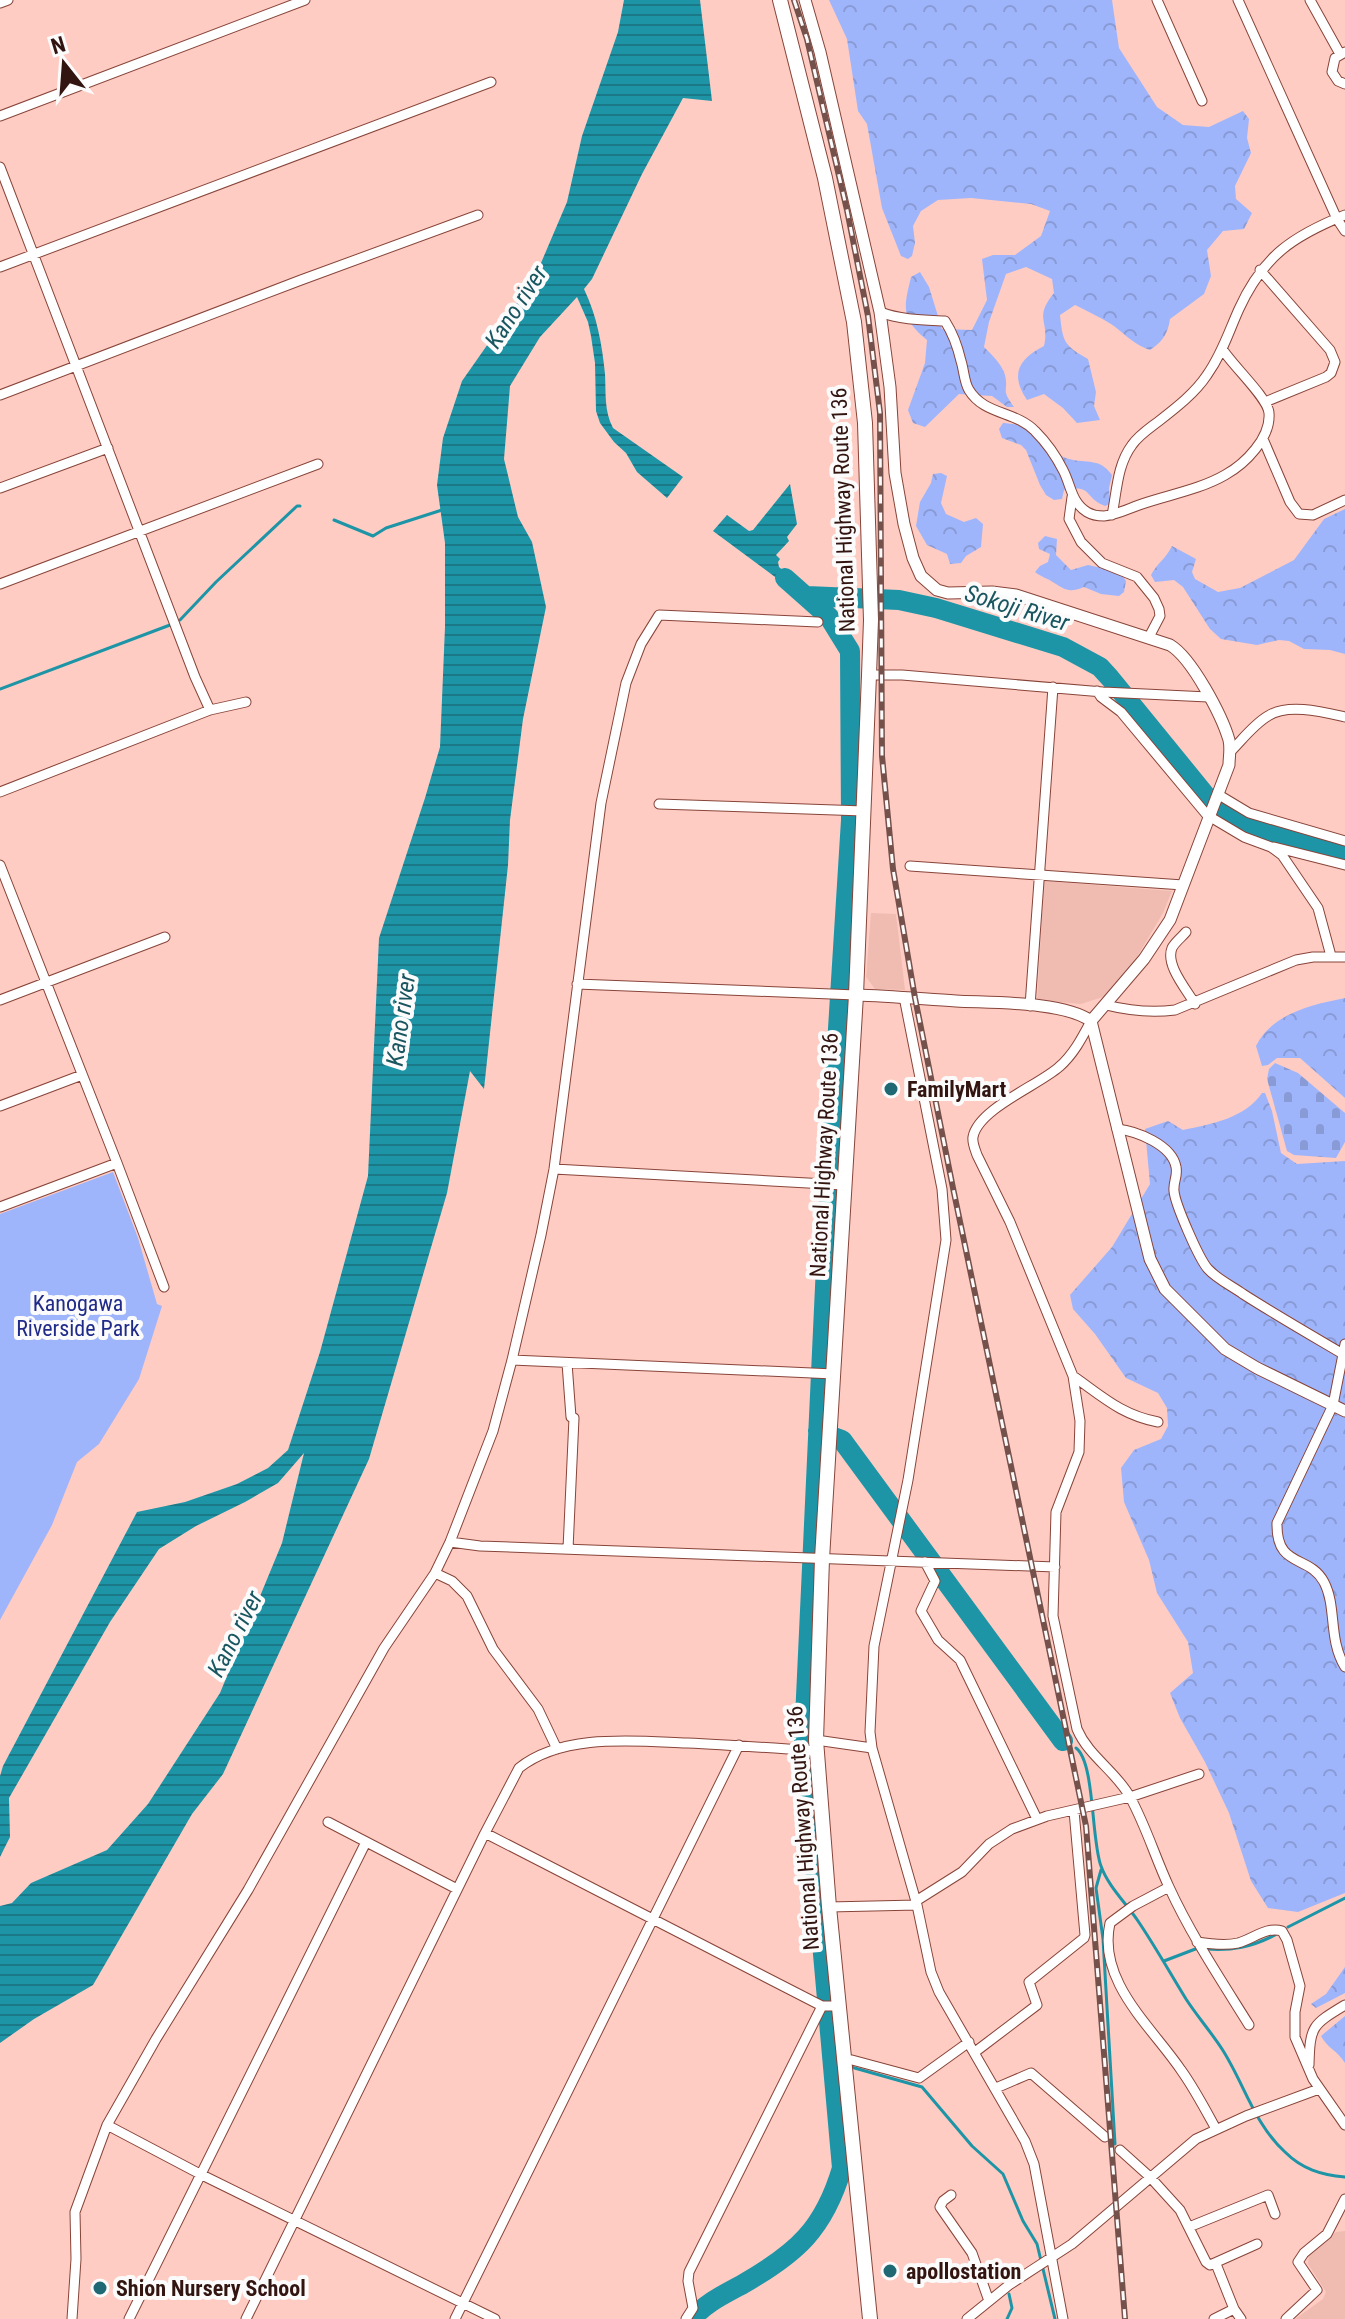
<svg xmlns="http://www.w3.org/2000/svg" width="1345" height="2319" viewBox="0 0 1345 2319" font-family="'Roboto Condensed',sans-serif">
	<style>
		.built { fill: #f0bcb2 }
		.forest { fill: url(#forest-crowns) }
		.cemetery { fill: url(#cemetery-stones) }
		.park { fill: #9fb5fb }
		.water { fill: url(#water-rules) }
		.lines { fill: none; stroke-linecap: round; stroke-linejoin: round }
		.stream { stroke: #1d95a7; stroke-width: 3 }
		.river { stroke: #1d95a7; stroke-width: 20 }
		.minor-casing { stroke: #884439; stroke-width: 11 }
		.tertiary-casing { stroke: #884439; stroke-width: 13 }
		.trunk-casing { stroke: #884439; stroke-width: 16 }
		.minor { stroke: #fff; stroke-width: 9 }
		.tertiary { stroke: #fff; stroke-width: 11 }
		.trunk { stroke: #fff; stroke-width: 14 }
		.rail-casing { stroke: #75514b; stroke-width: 6 }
		.rail { stroke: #fbfbfb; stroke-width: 3; stroke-dasharray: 9; stroke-linecap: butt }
		.poi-dot { fill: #1f6974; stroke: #fbfbfb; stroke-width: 3 }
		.labels { text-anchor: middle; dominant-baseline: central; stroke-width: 8; stroke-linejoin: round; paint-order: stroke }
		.street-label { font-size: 22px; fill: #321510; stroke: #fbfbfb }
		.poi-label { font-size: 22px; font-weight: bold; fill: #321510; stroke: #fbfbfb; text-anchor: start }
		.park-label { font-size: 22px; fill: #1f2a89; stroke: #fbfbfb }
		.water-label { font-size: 24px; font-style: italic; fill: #1a5660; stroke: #fbfbfb }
	</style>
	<defs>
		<pattern id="forest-crowns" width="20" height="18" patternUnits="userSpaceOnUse" patternTransform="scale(2)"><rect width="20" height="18" fill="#9fb5fb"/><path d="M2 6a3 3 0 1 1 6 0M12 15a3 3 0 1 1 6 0" fill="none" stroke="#899bd6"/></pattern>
		<pattern id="cemetery-stones" width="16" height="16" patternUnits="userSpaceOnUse" patternTransform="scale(2)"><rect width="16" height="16" fill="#9fb5fb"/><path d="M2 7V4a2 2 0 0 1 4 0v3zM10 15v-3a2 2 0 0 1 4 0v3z" fill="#899bd6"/></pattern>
		<pattern id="water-rules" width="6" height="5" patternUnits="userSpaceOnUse" patternTransform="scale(2)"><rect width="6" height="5" fill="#1d95a7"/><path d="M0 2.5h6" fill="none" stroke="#1a7887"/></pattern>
	</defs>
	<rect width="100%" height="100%" fill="#feccc3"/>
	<path class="built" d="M1044,881L1172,891L1163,913L1137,957L1106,996L1081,1004L1037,1000Z
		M871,913L896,914L905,990L875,989L866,977Z
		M1345,2231V2319H1295L1323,2299L1326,2292L1308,2264L1309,2252L1336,2232Z"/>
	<path class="forest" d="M829,0H1112L1119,48L1157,107L1183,125L1209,127L1243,111L1249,119L1247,138L1251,153L1235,186L1236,199L1252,213L1244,229L1223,231L1207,250L1211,276L1204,294L1170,319C1168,334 1162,342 1150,350C1131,343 1127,335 1111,324C1100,317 1087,311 1075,305L1060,315C1063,343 1064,345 1088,359L1096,392L1094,406L1100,420L1077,423L1063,408L1044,394L1027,400C1010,375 1018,359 1044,346C1050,320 1033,319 1054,293L1052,279L1026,267L1006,274L989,322L984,347C991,354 1002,364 1005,375C1009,392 1000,388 1014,407H1007L992,396L959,394L925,427L913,423L908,410L925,363L927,340C900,318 904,307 911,277L920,272L929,287L942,329L972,330L987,300L982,259L993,255H1015L1041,236L1050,211L1031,204L971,198L938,200L921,211L913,226L915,243L912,256L908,259L901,256L882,208L867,124L858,111L847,39Z
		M1003,423C1017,424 1034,427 1039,442C1048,448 1059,456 1069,459C1087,464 1099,457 1112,475L1109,488L1110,504L1105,506C1083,497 1093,484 1064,490L1062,499L1054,500L1046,495L1040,485L1026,450L1021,445L1002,438L999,429Z
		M941,473L947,476L941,503L946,514L964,522L976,518L983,524L981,547L966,556L961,563L950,564L947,554L927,545L916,526L920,502L931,483L933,474Z
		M1345,509V654L1330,650L1304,649L1289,641L1279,640L1257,645L1221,639L1210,629L1183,587L1174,580L1155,582L1151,575C1157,563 1165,560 1172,546L1196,559L1192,572L1195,579L1218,592L1240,588L1294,560L1324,519Z
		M1045,536L1057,539L1056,555L1071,570L1088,565L1120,572L1126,581L1124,592L1119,596L1101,594L1084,587C1069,593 1065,590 1053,582C1047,578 1041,577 1035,572L1040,566L1048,562L1050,554L1039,549L1038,543Z
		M1345,998V1098L1300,1058H1277L1268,1065L1262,1066L1256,1046C1273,1013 1311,1005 1345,998Z
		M1262,1093H1265L1272,1111L1281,1153L1297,1164L1345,1161V1893L1298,1912L1268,1908L1251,1881L1229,1813L1205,1762L1180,1718L1170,1693L1193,1673L1188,1642L1157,1593L1149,1560L1124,1502L1121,1468L1134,1450L1161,1439L1168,1426L1167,1408L1158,1393L1126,1378L1095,1334L1073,1309L1070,1295L1112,1247L1150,1184L1145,1129L1168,1121L1183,1130C1212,1124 1245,1118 1262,1093Z
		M1345,1967V1993L1316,2008L1311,2004L1326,1994Z
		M1345,2016V2063C1338,2051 1327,2048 1321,2036Z"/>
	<path class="cemetery" d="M1275,1063L1298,1073L1345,1113V1142L1336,1158L1294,1155L1287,1151L1267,1079L1269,1069Z"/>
	<path class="park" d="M113,1172L138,1238L157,1304L162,1306L139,1379L99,1444L77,1462L52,1525L0,1620V1214Z"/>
	<path class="water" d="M624,0H700L712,101L683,98L642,174L592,279L584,289C597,316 602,344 605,374C606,393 604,411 613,428L683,477L667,498L637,472L626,453L614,442L600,423L596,411L595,363L591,336L588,322L577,297L540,337L510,386L504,459L518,517L532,542L546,607L523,719L510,820L508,865L484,1089L470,1071L447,1193L369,1459L223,1774L192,1814L93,1985L34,2019L0,2043V1906L12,1903L31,1883L107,1850L148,1804L220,1693L282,1543L304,1453L278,1483L245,1502L196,1526L159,1549L110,1622L9,1798L10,1837L0,1857V1776L3,1766L137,1512L185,1502L237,1484L268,1468L288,1450L320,1352L368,1176L379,938L425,798L440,747L445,627V543L437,485L443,438L462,381L535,277L567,202L582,136L618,32Z
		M790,484L797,524L787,537L789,541L776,555L780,559L778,562L779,567L808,593L802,597L713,531L727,515L749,531L753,530Z"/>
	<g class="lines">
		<path class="stream" d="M334,520L373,536L386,528L442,510
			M180,620L216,582L297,506H300
			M0,689L170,625
			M1076,1748C1095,1762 1091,1840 1101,1866C1108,1886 1126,1903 1138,1921C1155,1946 1170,1973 1186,1999C1197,2016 1211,2032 1222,2049C1244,2083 1254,2124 1285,2152C1302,2169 1321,2175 1345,2177
			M1101,1870L1096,1888L1103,1939L1115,2144
			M1288,1927L1345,1898
			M1206,1949C1232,1951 1252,1947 1275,1935
			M1164,1961L1198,1948
			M851,2067L922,2087L972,2146L1003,2174L1023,2221L1037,2244L1055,2319
			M1007,2319L1012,2308L1009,2294"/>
		<path class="river" d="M807,596L899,600L936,608L1063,647L1100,667L1110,678L1211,802L1250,826L1345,853
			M818,1431L842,1440L1063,1741
			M692,2319C705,2303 725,2294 743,2284C797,2253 824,2229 842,2168L804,1740L834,1093L851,820L850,651L829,617L785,578"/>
		<g class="minor-casing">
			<path id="minor" d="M1157,0L1202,101
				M1238,0L1337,219L1345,231
				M1310,0L1340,54
				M0,3L8,0
				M1345,52L1335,58L1332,72L1338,81L1345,84
				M0,116L305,0
				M0,167L195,677L210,710
				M0,267L491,82
				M1260,270L1330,350L1335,362L1331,373L1326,377L1265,402
				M880,312C901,320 923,320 945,321C952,332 958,348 961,361C964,370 964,382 969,390C984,415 1016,411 1035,431C1046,442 1056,456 1063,470C1071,485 1071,502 1087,512C1092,515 1098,516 1104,516C1116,515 1128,509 1139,505C1167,495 1199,490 1225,475C1245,464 1271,438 1269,413C1268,398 1233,366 1223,350
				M0,395L301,280L478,215
				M1263,439L1290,502L1299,514L1313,515L1345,500
				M0,488L108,448
				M1072,497L1069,519L1081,542L1102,563L1137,577L1154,598L1159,609L1160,616L1149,637
				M1112,515C1117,491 1117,465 1132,445C1139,435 1150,428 1159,421C1177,407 1195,393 1207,375C1222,354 1229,331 1239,309C1263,256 1293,236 1345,215
				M0,584L318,464
				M869,675H902L1103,692L1208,697
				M1097,691L1101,697L1121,712L1207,815L1244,837L1271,847L1282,855L1318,908L1331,956
				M1230,752C1242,740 1254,724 1268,716C1288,703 1323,712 1345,717
				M0,792L210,710L246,702
				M1219,795L1249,813L1345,841
				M659,804L864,811
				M1274,847L1345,865
				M0,865L117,1163L164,1287
				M910,866L1183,885
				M1186,932C1182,937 1175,942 1172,948C1165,965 1187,990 1195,1004
				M577,984L856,995
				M904,997L942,1189L946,1240L908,1480L874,1646L870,1732L872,1748L917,1905L931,1972L939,1992L1025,2141L1034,2164L1063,2319
				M0,1000L165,937
				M1106,1005C1130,1011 1151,1013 1175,1010L1296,960L1313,957H1345
				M1030,1006L1053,687
				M1091,1021C1082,1038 1073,1055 1059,1067C1039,1085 978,1109 973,1137C972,1143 975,1149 977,1155L1010,1222L1073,1376L1080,1421L1079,1452L1056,1512L1053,1616L1077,1729C1089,1757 1116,1771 1130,1797C1146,1826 1155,1857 1169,1887C1191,1935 1221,1980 1249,2025
				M0,1106L82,1075
				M1117,1129C1137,1131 1172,1145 1176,1167C1178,1176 1173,1182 1174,1191C1175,1204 1199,1259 1208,1269C1217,1279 1232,1286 1243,1294C1276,1315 1309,1334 1343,1354
				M554,1169L844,1185
				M0,1207L117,1163
				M1345,1344L1333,1405L1277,1523C1276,1569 1309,1554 1324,1582C1337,1607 1328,1639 1345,1667
				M512,1360L834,1374
				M567,1363L571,1417L574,1418L568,1549
				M1073,1376C1102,1396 1121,1415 1158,1422
				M450,1542L480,1546L1055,1567
				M925,1562L935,1581L921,1611L938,1640L960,1660L1037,1819
				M435,1573L452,1581L467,1596L493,1649L538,1709L557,1749
				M816,1740L872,1748
				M328,1822L457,1889
				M485,1833L822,2006H838
				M1169,1887L1133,1906L1110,1923C1097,1981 1151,2026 1181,2070C1194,2088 1205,2109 1216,2129
				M916,1901L962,1872L989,1844L1012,1829L1047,1816L1130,1797L1199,1774
				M829,1907L917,1905
				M1197,1942C1210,1944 1225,1946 1238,1943C1253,1939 1267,1926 1282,1931L1287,1940L1300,1986L1295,2012V2037L1313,2079L1345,2125
				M975,2052L1037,2005L1029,1982L1084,1938L1085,1935L1074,1811
				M844,2060H852L919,2078L969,2042
				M1309,2065C1310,2026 1312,2025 1345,2005
				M996,2088L1031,2073L1105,2137
				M107,2125L200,2174L495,2319
				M1120,2150L1150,2177L1180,2210L1206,2262L1210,2265L1257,2244
				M951,2195L943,2201L940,2207L972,2253L989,2301
				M1189,2227L1268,2195L1275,2214
				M1216,2264L1234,2309L1241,2319
				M72,2319L76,2259L75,2212L107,2125L156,2039L248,1890L384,1648L435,1573L450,1542L493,1431L512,1360L541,1235L554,1169L601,803L626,683L641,644L659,615L818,622
				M129,2319L366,1842
				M246,2319L485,1833L519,1768C563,1733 634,1741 687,1743C730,1745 773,1748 816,1751
				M455,2319L739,1745
				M686,2319L693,2308L688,2281L689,2272L822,2006
				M967,2319L1009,2285L1072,2244L1196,2139L1246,2116L1319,2089
				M1214,2319L1234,2309
				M1286,2319L1317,2290L1298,2262L1304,2253L1327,2234L1345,2199"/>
		</g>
		<g class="tertiary-casing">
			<path id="tertiary" d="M805,0L820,52L880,312L890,387L895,473L904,524L913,558L921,576L937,590L948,593L992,592L1016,595L1170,645C1192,658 1222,716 1229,740C1231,749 1229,757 1229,765L1170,920L1144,959L1091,1021
				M856,995C889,996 923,999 956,1001C992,1003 1063,1001 1091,1021L1150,1259L1165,1289L1225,1349L1257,1368L1345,1411"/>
		</g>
		<g class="trunk-casing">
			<path id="trunk" d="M780,0L825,178L854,322L865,423L871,620L869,675L856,995L822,1559L816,1740L829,1907L870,2319"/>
		</g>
		<use href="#minor" class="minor"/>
		<use href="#tertiary" class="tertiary"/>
		<use href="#trunk" class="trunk"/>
		<g class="rail-casing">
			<path id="rail" d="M794,0L807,39L847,210L868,316L880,413L882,756L893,869L915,998L953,1188L1086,1826L1125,2319"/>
		</g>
		<use href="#rail" class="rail"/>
	</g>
	<g class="poi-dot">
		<circle cx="891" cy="1089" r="8"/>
		<circle cx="890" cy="2271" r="8"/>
		<circle cx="100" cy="2288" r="8"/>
	</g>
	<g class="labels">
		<g class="street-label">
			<text transform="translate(843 510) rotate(-92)">National Highway Route 136</text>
			<text transform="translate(824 1155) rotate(-87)">National Highway Route 136</text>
			<text transform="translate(803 1828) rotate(-94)">National Highway Route 136</text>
		</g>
		<g class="poi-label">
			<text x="907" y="1089">FamilyMart</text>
			<text x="906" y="2271">apollostation</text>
			<text x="116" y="2288">Shion Nursery School</text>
		</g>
		<g class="park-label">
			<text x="78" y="1303">Kanogawa<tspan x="78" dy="25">Riverside Park</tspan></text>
		</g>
		<g class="water-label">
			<text transform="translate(516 307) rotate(-57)">Kano river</text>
			<text transform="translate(1017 608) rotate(17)">Sokoji River</text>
			<text transform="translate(401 1020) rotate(-82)">Kano river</text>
			<text transform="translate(235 1634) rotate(-63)">Kano river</text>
		</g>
	</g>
	<g transform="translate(64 64) rotate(343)" stroke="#fbfbfb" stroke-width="6" paint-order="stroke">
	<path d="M0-6L14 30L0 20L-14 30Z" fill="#321510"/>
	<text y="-12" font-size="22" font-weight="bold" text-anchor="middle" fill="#321510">N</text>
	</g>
</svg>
